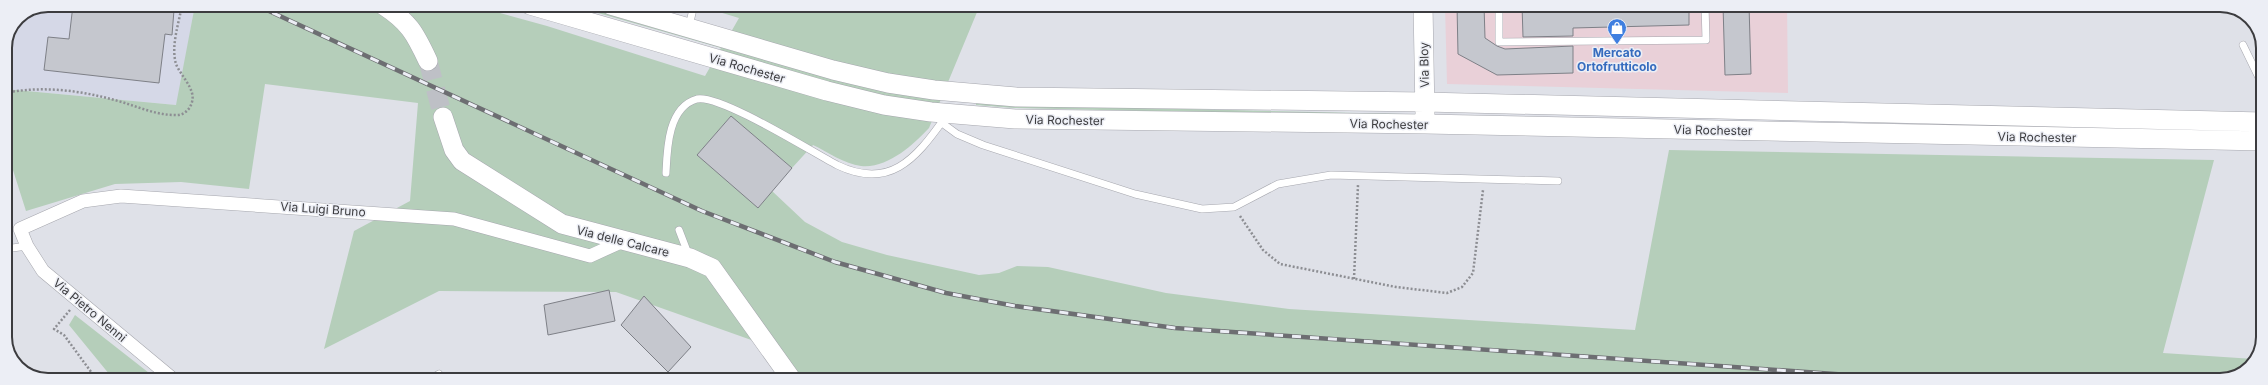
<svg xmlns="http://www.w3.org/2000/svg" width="2268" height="385" viewBox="0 0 2268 385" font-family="Inter,sans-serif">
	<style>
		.commercial { fill: #e9d0d8 }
		.built { fill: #d5d8e7 }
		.green { fill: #b5ceba }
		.building { fill: #c5c7ce; stroke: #7e8087 }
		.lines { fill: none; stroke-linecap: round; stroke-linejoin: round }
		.secondary-tunnel { stroke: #bec0c6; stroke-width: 19; stroke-dasharray: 19 10; stroke-linecap: butt }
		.service-casing { stroke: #a6a7ae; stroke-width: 8 }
		.minor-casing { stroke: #a6a7ae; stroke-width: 14 }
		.secondary-casing { stroke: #a6a7ae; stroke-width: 20 }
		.path { stroke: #8d8e93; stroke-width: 2.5; stroke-dasharray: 2 2; stroke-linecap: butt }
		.service { stroke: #fff; stroke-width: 7 }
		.minor { stroke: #fff; stroke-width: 13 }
		.secondary { stroke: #fff; stroke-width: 19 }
		.rail-casing { stroke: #6d6e72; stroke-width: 4.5 }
		.rail { stroke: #eceef5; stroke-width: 3; stroke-dasharray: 9; stroke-linecap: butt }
		.labels { text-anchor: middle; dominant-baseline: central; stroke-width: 3; stroke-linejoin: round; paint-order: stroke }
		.shop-label { font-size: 12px; font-weight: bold; fill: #366cbe; stroke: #eceef5 }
		.street-label { font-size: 12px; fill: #3c3c3f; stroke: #eceef5 }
		.rim { fill: none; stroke: #3c3c3f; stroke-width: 2 }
	</style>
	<rect width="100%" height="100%" fill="#dfe1e8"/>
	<path class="commercial" d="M1445,5H1787L1788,93L1447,84Z"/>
	<path class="built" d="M48,5H195L177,105L5,89V48L18,17Z"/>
	<path class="green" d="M195,5H471L547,26L705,76L721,48L570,5H579L723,46L739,18L696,5H980L929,128C913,145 887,169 861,166C844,164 828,152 813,145L792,168L731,116L697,155L758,207L772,191L805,222L842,242L887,255L979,275L999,273L1017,266L1048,267L1166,293L1289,309L1635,330L1669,150L2214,160L2163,353L2254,359L2248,369L2220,380H801L782,351L616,292L439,291L324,349L354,231L410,201L418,103L265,84L249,189L181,182L115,184L26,211L12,167L5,168V89L176,105Z
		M976,102L1014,105L1404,114V117L1014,108L976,105Z
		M75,315L158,380H114L69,325Z"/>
	<path class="building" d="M73,5H132L174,10L172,35L165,34L159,83L44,70L48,37L69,39Z
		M1457,5H1484L1485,38L1497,46L1505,49L1573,46V73L1497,75L1458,54Z
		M1522,5H1689V25L1573,28V36L1523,37Z
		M1723,5H1749L1751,74L1725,75Z
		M731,116L792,168L758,208L697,155Z
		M609,290L615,321L548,335L544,305Z
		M644,296L691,347L668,372L621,325Z"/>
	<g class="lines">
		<path class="secondary-tunnel" d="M428,61L443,117"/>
		<g class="service-casing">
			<path id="service" d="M1499,5V42L1706,40L1705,5
				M689,26L694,5
				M2243,45L2263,86
				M942,123L957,134L983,145L1135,194L1202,209L1234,207L1278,184L1331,175L1558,181
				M666,173C667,149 668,107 697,99C720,94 812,152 837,165C889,190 915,160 944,119
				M679,230L689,256
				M5,249L27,246
				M429,380L439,374L442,380"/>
		</g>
		<g class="minor-casing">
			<path id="minor" d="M174,380L43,271L27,246L20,229L83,201L121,196L454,219L590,256L623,241"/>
		</g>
		<g class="secondary-casing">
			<path id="secondary" d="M383,5C409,22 415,33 428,61
				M530,5L827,91L884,105L931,112L1015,119L1425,124L2263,141
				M610,5L833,70L888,83L934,90L1016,97L1425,102L2263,122
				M1423,5L1425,115
				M443,117L454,150L462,161L562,224L690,258L712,268L792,380"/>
		</g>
		<path class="path" d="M5,93C46,85 85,91 125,103C141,108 157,115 175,115C183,116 190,110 192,102C196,89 180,75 176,64C171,47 178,26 181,10
			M1240,216L1263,250L1280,264L1396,287L1447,293L1462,287L1473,273L1483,190
			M1354,279L1358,185
			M70,310L54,329L64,335L97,380"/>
		<use href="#service" class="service"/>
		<use href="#minor" class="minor"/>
		<use href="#secondary" class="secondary"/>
		<g class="rail-casing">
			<path id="rail" d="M256,5L702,211L835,262L946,293L1015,306L1175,328L1920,380"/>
		</g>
		<use href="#rail" class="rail"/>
	</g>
	<defs>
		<g id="shop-pin" transform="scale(1)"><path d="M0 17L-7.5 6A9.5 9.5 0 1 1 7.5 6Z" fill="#3f7fe0" stroke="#eceef5"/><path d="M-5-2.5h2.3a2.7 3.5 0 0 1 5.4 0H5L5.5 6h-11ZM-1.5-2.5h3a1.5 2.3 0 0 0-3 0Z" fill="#fff"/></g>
	</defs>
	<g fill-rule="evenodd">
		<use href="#shop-pin" x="1617" y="28"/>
	</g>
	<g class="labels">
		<g class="shop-label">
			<text x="1617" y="52">Mercato<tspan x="1617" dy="14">Ortofrutticolo</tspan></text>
		</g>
		<g class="street-label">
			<text transform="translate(1424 65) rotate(-91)">Via Bloy</text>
			<text transform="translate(747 68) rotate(16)">Via Rochester</text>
			<text transform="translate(1065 120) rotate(1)">Via Rochester</text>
			<text transform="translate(1389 124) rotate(1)">Via Rochester</text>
			<text transform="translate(1713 130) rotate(1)">Via Rochester</text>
			<text transform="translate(2037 137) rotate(1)">Via Rochester</text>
			<text transform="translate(323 209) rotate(4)">Via Luigi Bruno</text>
			<text transform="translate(623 241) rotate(14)">Via delle Calcare</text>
			<text transform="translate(90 310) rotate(40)">Via Pietro Nenni</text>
		</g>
	</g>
	<path d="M0 0H2268V385H0ZM48 12H2220A36 36 0 0 1 2256 48V337A36 36 0 0 1 2220 373H48A36 36 0 0 1 12 337V48A36 36 0 0 1 48 12Z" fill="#eceef5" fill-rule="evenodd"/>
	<path class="rim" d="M48 12H2220A36 36 0 0 1 2256 48V337A36 36 0 0 1 2220 373H48A36 36 0 0 1 12 337V48A36 36 0 0 1 48 12Z"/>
</svg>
